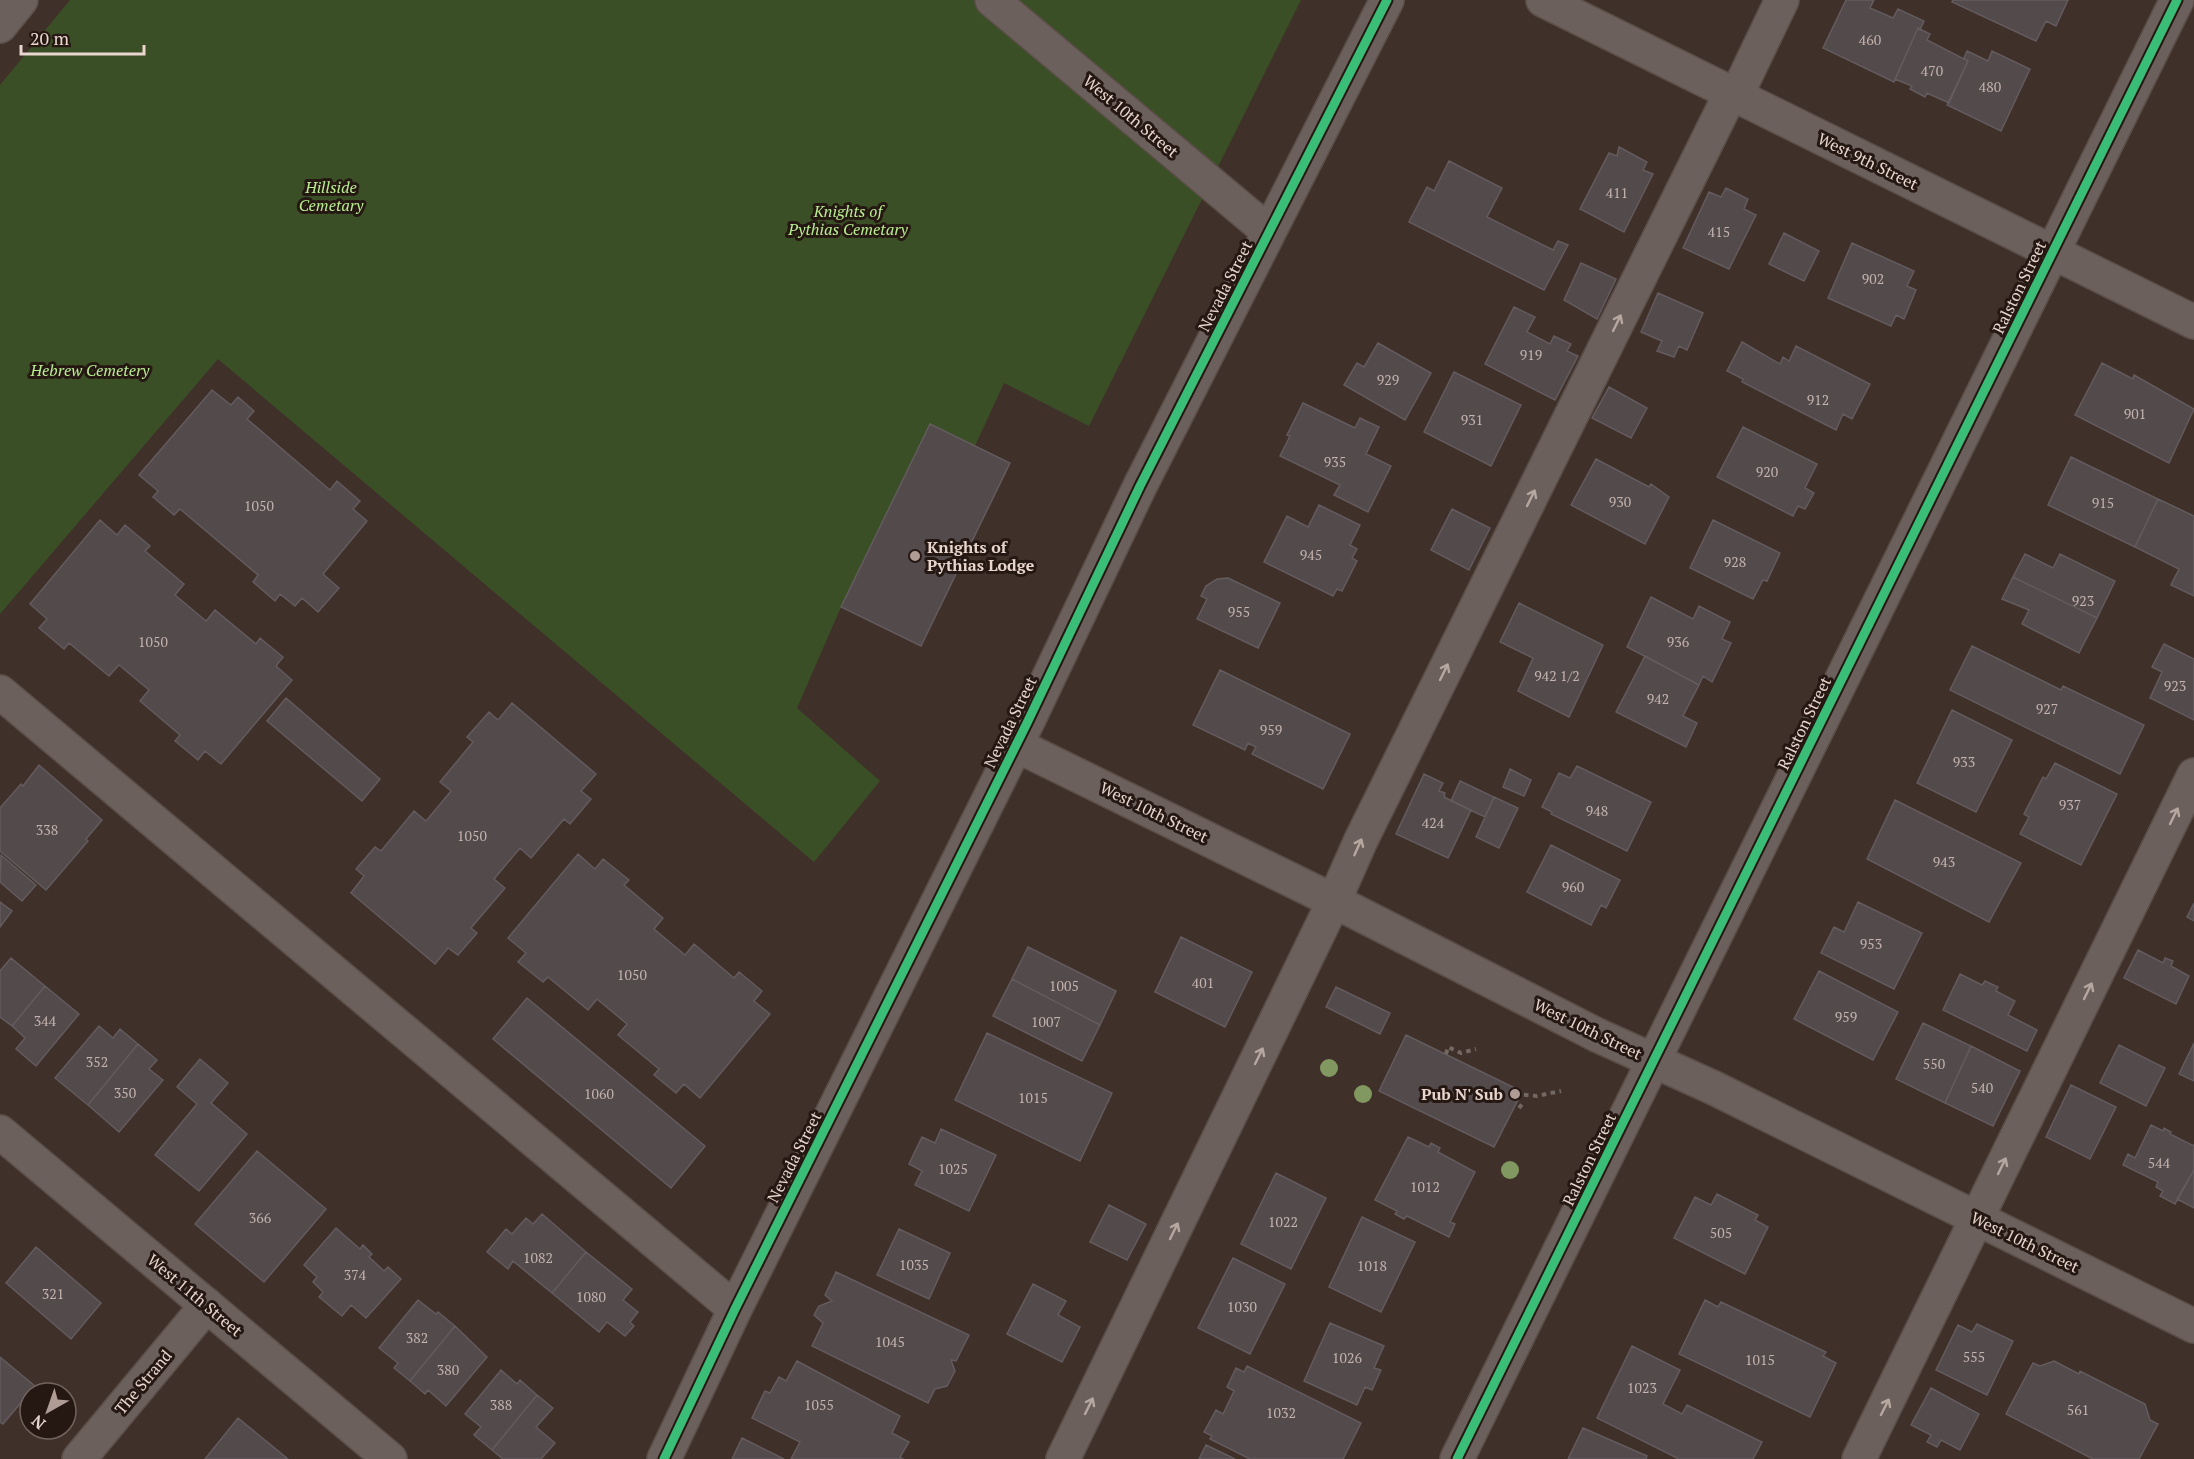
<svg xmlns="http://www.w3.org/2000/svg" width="2194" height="1459" viewBox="0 0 2194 1459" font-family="'PT Serif',serif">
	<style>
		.green { fill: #3b4f26 }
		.building { fill: #534a4c; stroke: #635b5e; stroke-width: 1.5 }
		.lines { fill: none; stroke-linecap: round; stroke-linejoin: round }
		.minor-casing { stroke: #5b4e48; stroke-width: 36 }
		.path { stroke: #736864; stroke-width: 4; stroke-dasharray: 4.5 4.5; stroke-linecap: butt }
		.minor { stroke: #6c605c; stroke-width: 33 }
		.cycleway-casing { stroke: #251813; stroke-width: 13 }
		.cycleway { stroke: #3abd76; stroke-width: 9 }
		.tree { fill: #829861 }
		.oneway { stroke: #b7a7a1 }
		.poi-dot { fill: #ae9c95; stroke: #251813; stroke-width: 2 }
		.labels { text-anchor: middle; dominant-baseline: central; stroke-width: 6; stroke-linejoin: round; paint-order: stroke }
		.number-label { font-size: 14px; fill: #c4b3ae }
		.street-label { font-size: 16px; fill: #e9d6cf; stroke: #251813 }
		.park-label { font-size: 16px; font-style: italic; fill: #b8ee8f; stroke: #251813 }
		.poi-label { font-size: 16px; font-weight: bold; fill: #e9d6cf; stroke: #251813; text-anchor: start }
	</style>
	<rect width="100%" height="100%" fill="#3f3029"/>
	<path class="green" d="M70,0H1301L1089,426L1004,383L975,446L930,424L841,607L797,708L880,781L814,862L218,359L0,614V85Z"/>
	<path class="building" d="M1846,0H1874L1870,8L1893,18L1898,9L1924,21L1920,30L1918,28L1894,82L1823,48Z
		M1953,0H2068L2056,26L2046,21L2036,41L1952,2Z
		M1918,28L1930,34L1927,40L1968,61L1949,103L1927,93L1925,97L1910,89L1912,86L1895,79Z
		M1967,51L1988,61L1992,51L2030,69L2001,131L1947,105L1968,61L1964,58Z
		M1619,147L1647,162L1643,170L1653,174L1624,232L1580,209L1609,153L1617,156Z
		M1449,161L1502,188L1487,217L1553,250L1558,241L1568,245L1544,290L1409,222L1427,187L1434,191Z
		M1726,188L1748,199L1744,209L1756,215L1729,269L1683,248L1709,192L1721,197Z
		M1784,233L1819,251L1804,281L1769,264Z
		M1852,243L1914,271L1907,286L1916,290L1904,319L1896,315L1891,326L1828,298Z
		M1581,263L1616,279L1597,319L1564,300Z
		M1658,293L1703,313L1687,350L1679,346L1674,357L1657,351L1662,341L1641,332Z
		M1514,307L1535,317L1527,332L1550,344L1554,336L1571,344L1567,351L1578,356L1555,400L1485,364Z
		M1742,342L1780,364L1783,357L1789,361L1796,346L1870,384L1852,419L1843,414L1836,430L1742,382L1743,379L1727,371Z
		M1378,343L1431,373L1405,420L1344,385L1357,363L1364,367Z
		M2102,363L2133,379L2134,375L2194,409L2169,463L2075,415Z
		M1454,372L1521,405L1491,466L1424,432Z
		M1609,387L1647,408L1631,438L1592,418Z
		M212,390L231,405L238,397L254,411L247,419L330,490L337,481L360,501L353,509L367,521L323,574L339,588L318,612L302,598L295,606L280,594L275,601L253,582L258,575L180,509L174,515L153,497L158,491L139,475Z
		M1303,403L1355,428L1360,418L1379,427L1366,454L1391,466L1368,512L1334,495L1340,485L1280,456L1290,436L1287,435Z
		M930,424L1010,463L921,646L841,607Z
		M1743,427L1817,464L1805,488L1814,493L1805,509L1798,506L1793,516L1717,477Z
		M2071,457L2158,499L2135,547L2048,505Z
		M1596,459L1649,487L1651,484L1669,497L1645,544L1571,505Z
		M2158,499L2194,516V596L2171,585L2179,569L2135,547Z
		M1319,505L1360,525L1350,545L1357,549L1352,558L1357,561L1342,591L1337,589L1333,596L1264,562L1287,516L1308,527Z
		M1452,509L1490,528L1469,570L1431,550Z
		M100,520L117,535L125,525L150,546L145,551L184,584L175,595L206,621L215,610L256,644L260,638L283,657L276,666L292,680L221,764L205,751L198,760L175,741L180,735L140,701L149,690L119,665L109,676L69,643L64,649L39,628L47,619L30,604Z
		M1713,520L1780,553L1767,581L1763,580L1753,599L1690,568Z
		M2025,554L2053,568L2060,554L2115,581L2097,618L2013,577Z
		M2013,577L2097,618L2079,653L2022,624L2029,610L2002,599Z
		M1228,578L1280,603L1258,648L1197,619L1207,599L1201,596L1206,586L1217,579Z
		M1651,597L1693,619L1699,606L1730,622L1722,639L1731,643L1712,682L1703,676L1699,685L1627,647Z
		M1519,603L1603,645L1569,717L1518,691L1533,658L1500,642Z
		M2164,644L2194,659V720L2150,698L2162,672L2152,667Z
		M1972,646L2061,690L2063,686L2144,725L2120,774L1950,690Z
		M1645,656L1699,685L1683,716L1697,723L1686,747L1616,712Z
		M1220,670L1350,734L1323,789L1252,754L1256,747L1248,743L1245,750L1193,725Z
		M286,698L380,779L362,801L267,721Z
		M512,703L596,774L581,791L591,799L570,824L564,819L531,858L520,848L494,879L505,888L471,928L477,933L458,955L448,948L435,964L351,893L364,876L356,869L375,847L381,851L414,811L426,821L451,791L440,782L473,742L467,737L489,712L498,720Z
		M1952,710L2012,740L1976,812L1917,783Z
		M2055,763L2117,794L2081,865L2020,834L2029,817L2024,814L2043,777L2046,779Z
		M39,765L102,820L86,839L88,841L46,890L0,851V808L21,784L23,786Z
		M1577,766L1651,802L1627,851L1551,814L1552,812L1542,807L1559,773L1570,778Z
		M1510,769L1531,780L1524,796L1503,787Z
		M1424,774L1443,783L1439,791L1445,793L1444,797L1471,810L1448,858L1396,834Z
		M1460,781L1494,797L1485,817L1451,801Z
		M1494,797L1518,808L1499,848L1476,837Z
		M1895,800L2021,863L1989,922L1867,859Z
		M1551,845L1620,880L1606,908L1601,905L1591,925L1527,892Z
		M578,854L595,869L603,859L629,880L624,885L663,918L654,929L685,955L694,944L734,978L739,972L762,991L754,1001L770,1014L700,1098L684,1084L676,1093L654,1075L659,1069L618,1035L627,1024L597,999L588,1010L548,977L543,982L518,962L526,953L508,938Z
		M1,855L36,885L22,901L0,882Z
		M0,902L12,911L0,927Z
		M1858,902L1922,933L1894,989L1821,953L1834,927L1844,932Z
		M2194,903V921L2187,917Z
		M1181,937L1252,972L1225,1027L1155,992Z
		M1028,947L1116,991L1100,1025L1012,979Z
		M2138,950L2163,963L2165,958L2173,961L2171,966L2189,976L2176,1004L2124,978Z
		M11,958L45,986L12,1026L0,1017V971Z
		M1819,971L1898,1012L1873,1060L1794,1019Z
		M1960,974L1982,985L1985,981L1998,987L1996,991L2015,1001L2008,1015L2037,1030L2027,1051L1943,1010Z
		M1012,979L1100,1025L1082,1061L993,1016Z
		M45,986L79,1014L36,1066L16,1049L25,1038L12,1026Z
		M1336,987L1390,1013L1380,1034L1326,1007Z
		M527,998L705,1146L671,1188L493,1039Z
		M1923,1023L1971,1046L1945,1103L1896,1079Z
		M99,1026L113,1038L120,1029L138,1044L88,1105L55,1078Z
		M987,1033L1112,1093L1080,1161L955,1100Z
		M1406,1035L1513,1087L1518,1100L1494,1147L1379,1091Z
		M2194,1043V1081L2179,1074Z
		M138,1044L157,1060L149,1069L163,1080L119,1132L88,1105Z
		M2119,1045L2165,1068L2146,1106L2100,1083Z
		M1971,1046L2020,1071L1993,1126L1945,1103Z
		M200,1059L228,1083L211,1103L247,1134L199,1191L155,1155L197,1104L177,1087Z
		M2071,1085L2116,1107L2090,1159L2046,1137Z
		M2151,1125L2163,1131L2164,1128L2171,1132L2170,1134L2194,1146V1144V1170L2175,1204L2160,1196L2163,1191L2156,1187L2158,1182L2123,1165L2128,1154L2135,1158Z
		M941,1129L996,1155L969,1211L915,1185L922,1171L909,1164L922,1137L935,1143Z
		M1408,1137L1429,1147L1431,1143L1440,1148L1438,1152L1475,1172L1450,1222L1455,1224L1449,1237L1407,1216L1404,1219L1395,1214L1397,1211L1375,1200Z
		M257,1151L326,1209L264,1282L195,1224Z
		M2194,1170V1208L2177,1199Z
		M1276,1173L1326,1198L1291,1269L1241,1244Z
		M1717,1194L1758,1215L1755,1220L1768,1227L1745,1274L1674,1238L1695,1197L1711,1205Z
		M1109,1205L1146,1224L1127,1260L1090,1242Z
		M542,1214L586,1252L552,1293L513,1261L508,1269L487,1252L506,1229L512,1234L526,1218L533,1224Z
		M1362,1217L1415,1242L1381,1312L1329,1287Z
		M336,1228L360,1249L363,1245L372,1254L369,1257L384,1271L388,1267L401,1279L366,1318L351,1305L342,1316L319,1297L323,1292L313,1282L317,1277L304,1265Z
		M899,1229L950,1253L929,1299L877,1275Z
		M36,1247L101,1303L71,1339L6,1283Z
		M586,1252L632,1289L623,1300L638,1312L630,1322L634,1326L625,1336L607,1322L599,1332L552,1293Z
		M1233,1258L1285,1284L1250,1354L1198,1328Z
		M836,1272L969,1335L956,1361L951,1360L955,1371L947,1386L935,1389L928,1403L812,1346L823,1323L814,1315L819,1306L832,1301L825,1295Z
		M1033,1284L1066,1301L1058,1315L1080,1327L1062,1362L1007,1334Z
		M418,1300L436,1314L438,1312L455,1326L410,1381L394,1368L398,1363L379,1348Z
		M1705,1300L1718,1307L1721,1302L1826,1352L1823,1356L1836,1363L1810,1417L1679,1354Z
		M1330,1323L1384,1346L1374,1368L1381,1370L1372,1390L1365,1387L1357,1405L1304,1381Z
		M1977,1324L2013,1341L1987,1395L1936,1370L1958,1325L1972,1332Z
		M455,1326L487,1357L446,1406L428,1390L425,1394L410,1381Z
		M1632,1346L1680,1370L1663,1404L1682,1414L1687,1405L1762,1442L1753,1459H1679L1597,1418Z
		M0,1357L35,1386L3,1424L0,1422Z
		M797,1361L900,1416L892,1433L909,1442L900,1457L903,1459H791L800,1442L752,1418L765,1391L770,1393L779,1377L786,1381Z
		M2054,1361L2079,1374L2080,1371L2145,1404L2150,1420L2158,1424L2139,1459H2093L2006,1414L2033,1363L2040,1366Z
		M1247,1366L1361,1423L1343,1459H1250L1210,1439L1212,1436L1204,1432L1216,1410L1223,1414L1234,1391L1227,1387L1236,1368L1244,1372Z
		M501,1370L517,1384L520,1380L537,1395L492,1450L474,1435L481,1427L465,1414Z
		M1931,1388L1979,1414L1960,1450L1941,1440L1937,1447L1927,1442L1931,1435L1911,1425Z
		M537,1395L553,1408L536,1427L555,1443L541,1459H503L492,1450Z
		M238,1418L288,1459H205Z
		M1583,1428L1647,1456L1646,1459H1568Z
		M742,1438L784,1459H732Z
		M1206,1445L1235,1459H1199Z"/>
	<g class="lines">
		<g class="minor-casing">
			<path id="minor" d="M992,0L1269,232
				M1543,0L2194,322
				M0,26L21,0
				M1736,96L1782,0
				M0,692L735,1309
				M1016,745L1334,901L1597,1035L1714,1088L2194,1326
				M0,1132L390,1459
				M79,1459L207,1305
				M664,1459L735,1309L1027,723L1140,486L1387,0
				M1063,1459L1334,901L1361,840L1731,93
				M1457,1459L2177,0
				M1859,1459L2194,775"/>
		</g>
		<path class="path" d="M1446,1054L1448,1047L1461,1053L1476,1049
			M1515,1094L1537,1096L1561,1091
			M1519,1108L1523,1103"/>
		<use href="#minor" class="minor"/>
		<g class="cycleway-casing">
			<path id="cycleway" d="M664,1459L735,1309L1027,723L1140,486L1387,0
				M1457,1459L2177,0"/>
		</g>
		<use href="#cycleway" class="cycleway"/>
	</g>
	<g class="tree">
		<circle cx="1329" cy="1068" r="9"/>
		<circle cx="1363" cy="1094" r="9"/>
		<circle cx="1510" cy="1170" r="9"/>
	</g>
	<defs><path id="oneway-shaft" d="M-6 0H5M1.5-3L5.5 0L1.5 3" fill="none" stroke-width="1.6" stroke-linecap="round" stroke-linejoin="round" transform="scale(1.5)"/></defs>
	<g class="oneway">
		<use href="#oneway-shaft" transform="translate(1617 323) rotate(-64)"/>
		<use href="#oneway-shaft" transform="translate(1531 498) rotate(-64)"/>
		<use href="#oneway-shaft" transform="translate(1444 672) rotate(-64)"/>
		<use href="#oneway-shaft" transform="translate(2174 816) rotate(-64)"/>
		<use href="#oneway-shaft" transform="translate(1358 847) rotate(-66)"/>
		<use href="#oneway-shaft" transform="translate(2088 991) rotate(-64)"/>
		<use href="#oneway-shaft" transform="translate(1259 1056) rotate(-64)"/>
		<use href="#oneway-shaft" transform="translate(2002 1166) rotate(-64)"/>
		<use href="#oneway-shaft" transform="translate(1174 1231) rotate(-64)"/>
		<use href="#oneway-shaft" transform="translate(1089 1406) rotate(-64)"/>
		<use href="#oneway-shaft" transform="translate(1885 1407) rotate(-63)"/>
	</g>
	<g class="poi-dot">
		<circle cx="915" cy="556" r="6"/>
		<circle cx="1515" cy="1094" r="6"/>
	</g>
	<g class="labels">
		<g class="number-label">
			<text x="1870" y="39">460</text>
			<text x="1932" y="70">470</text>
			<text x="1990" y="86">480</text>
			<text x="1617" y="192">411</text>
			<text x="1719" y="231">415</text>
			<text x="1873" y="278">902</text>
			<text x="1531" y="354">919</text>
			<text x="1388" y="379">929</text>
			<text x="1818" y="399">912</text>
			<text x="2135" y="413">901</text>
			<text x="1472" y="419">931</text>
			<text x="1335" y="461">935</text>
			<text x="1767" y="471">920</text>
			<text x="1620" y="501">930</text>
			<text x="2103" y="502">915</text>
			<text x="259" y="505">1050</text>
			<text x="1311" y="554">945</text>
			<text x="1735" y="561">928</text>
			<text x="2083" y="600">923</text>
			<text x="1239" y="611">955</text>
			<text x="153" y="641">1050</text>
			<text x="1678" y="641">936</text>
			<text x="1557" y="675">942 1/2</text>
			<text x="2175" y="685">923</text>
			<text x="1658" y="698">942</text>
			<text x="2047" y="708">927</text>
			<text x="1271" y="729">959</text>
			<text x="1964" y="761">933</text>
			<text x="2070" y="804">937</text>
			<text x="1597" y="810">948</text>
			<text x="1433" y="822">424</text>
			<text x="47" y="829">338</text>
			<text x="472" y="835">1050</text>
			<text x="1944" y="861">943</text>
			<text x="1573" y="886">960</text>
			<text x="1871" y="943">953</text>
			<text x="632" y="974">1050</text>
			<text x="1203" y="982">401</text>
			<text x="1064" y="985">1005</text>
			<text x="1846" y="1016">959</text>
			<text x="45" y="1020">344</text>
			<text x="1046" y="1021">1007</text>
			<text x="97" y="1061">352</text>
			<text x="1934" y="1063">550</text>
			<text x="1982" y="1087">540</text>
			<text x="125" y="1092">350</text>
			<text x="599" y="1093">1060</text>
			<text x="1033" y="1097">1015</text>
			<text x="2159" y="1162">544</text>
			<text x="953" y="1168">1025</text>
			<text x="1425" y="1186">1012</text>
			<text x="260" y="1217">366</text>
			<text x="1283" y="1221">1022</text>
			<text x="1721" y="1232">505</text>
			<text x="538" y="1257">1082</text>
			<text x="914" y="1264">1035</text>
			<text x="1372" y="1265">1018</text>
			<text x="355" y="1274">374</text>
			<text x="53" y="1293">321</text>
			<text x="591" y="1296">1080</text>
			<text x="1242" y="1306">1030</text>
			<text x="417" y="1337">382</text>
			<text x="890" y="1341">1045</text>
			<text x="1974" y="1356">555</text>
			<text x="1347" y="1357">1026</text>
			<text x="1760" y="1359">1015</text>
			<text x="448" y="1369">380</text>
			<text x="1642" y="1387">1023</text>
			<text x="501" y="1404">388</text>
			<text x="819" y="1404">1055</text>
			<text x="2078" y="1409">561</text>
			<text x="1281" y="1412">1032</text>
		</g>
		<g class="street-label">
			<text transform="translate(1131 116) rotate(40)">West 10th Street</text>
			<text transform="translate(1868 161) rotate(26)">West 9th Street</text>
			<text transform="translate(1225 286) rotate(-63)">Nevada Street</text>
			<text transform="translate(2019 287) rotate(-64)">Ralston Street</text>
			<text transform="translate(1010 722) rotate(-64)">Nevada Street</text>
			<text transform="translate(1804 723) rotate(-64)">Ralston Street</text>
			<text transform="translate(1154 812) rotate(26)">West 10th Street</text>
			<text transform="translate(1588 1029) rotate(26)">West 10th Street</text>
			<text transform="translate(794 1157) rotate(-63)">Nevada Street</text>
			<text transform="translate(1589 1159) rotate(-64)">Ralston Street</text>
			<text transform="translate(2025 1242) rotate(26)">West 10th Street</text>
			<text transform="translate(195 1295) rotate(40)">West 11th Street</text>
			<text transform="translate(143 1382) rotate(-50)">The Strand</text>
		</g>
		<g class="park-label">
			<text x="331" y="187">Hillside<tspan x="331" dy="18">Cemetary</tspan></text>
			<text x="848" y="211">Knights of<tspan x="848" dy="18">Pythias Cemetary</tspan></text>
			<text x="90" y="370">Hebrew Cemetery</text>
		</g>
		<g class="poi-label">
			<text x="927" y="547">Knights of<tspan x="927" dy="18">Pythias Lodge</tspan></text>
			<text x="1503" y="1094" text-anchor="end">Pub N' Sub</text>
		</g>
	</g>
	<g transform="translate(48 1411) rotate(220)"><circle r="28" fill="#251813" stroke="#73645e" stroke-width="1.5"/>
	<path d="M0-4.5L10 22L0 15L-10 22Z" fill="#ae9c95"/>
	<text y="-9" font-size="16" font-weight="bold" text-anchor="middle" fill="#e9d6cf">N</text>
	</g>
	<path d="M21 45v9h123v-9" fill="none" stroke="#e9d6cf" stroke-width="3"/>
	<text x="30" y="45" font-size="18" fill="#e9d6cf" stroke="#251813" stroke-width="4.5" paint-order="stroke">20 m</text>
</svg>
